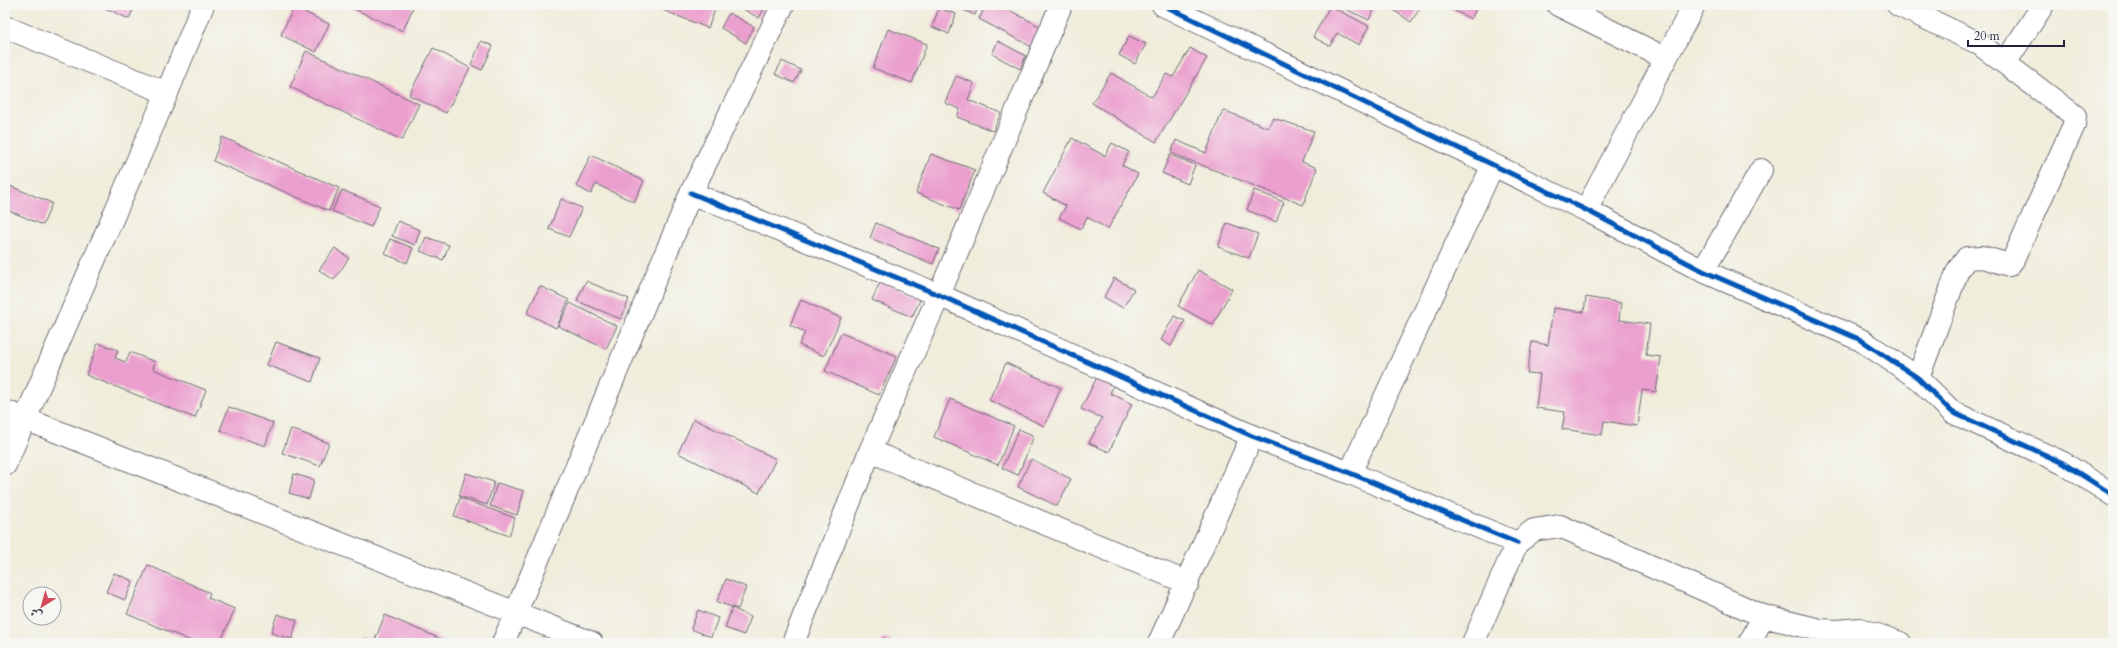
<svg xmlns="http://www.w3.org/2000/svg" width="2118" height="648" viewBox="0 0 2118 648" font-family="Cardo,Amiri,serif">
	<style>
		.building { fill: #eb9fce }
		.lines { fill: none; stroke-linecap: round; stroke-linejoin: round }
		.minor-casing { stroke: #6a6973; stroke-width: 24 }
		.minor { stroke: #fff; stroke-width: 22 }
		.cycleway-casing { stroke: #f6f6f2; stroke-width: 8 }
		.cycleway { stroke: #0057b8; stroke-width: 5 }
	</style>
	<rect width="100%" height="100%" fill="#f6f6f2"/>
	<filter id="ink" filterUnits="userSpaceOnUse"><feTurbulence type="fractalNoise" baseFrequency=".025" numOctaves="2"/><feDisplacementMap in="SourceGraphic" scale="8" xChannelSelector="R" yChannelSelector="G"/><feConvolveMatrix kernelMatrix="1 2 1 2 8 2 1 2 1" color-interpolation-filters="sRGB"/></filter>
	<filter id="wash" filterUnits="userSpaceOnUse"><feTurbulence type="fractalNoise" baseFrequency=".012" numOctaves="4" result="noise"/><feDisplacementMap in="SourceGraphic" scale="16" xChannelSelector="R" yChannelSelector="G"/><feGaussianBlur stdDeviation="0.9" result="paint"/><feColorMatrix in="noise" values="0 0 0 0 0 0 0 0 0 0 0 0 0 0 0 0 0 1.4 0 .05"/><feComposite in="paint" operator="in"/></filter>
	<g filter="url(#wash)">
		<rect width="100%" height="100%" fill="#f0eddb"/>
		<g id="blocks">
			<path class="building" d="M107,5H135L129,19L105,8Z
				M353,5H414L403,31L352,8Z
				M656,5H717L708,28L655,7Z
				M745,5H766L759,18L743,9Z
				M956,5H979L975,15L956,7Z
				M986,5H1000L1041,27L1032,47L979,19Z
				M1337,5H1376L1369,20Z
				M1395,5H1422L1411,22L1392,9Z
				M1443,5H1478L1471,19Z
				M1330,6L1369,26L1359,45L1337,33L1330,46L1313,37Z
				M294,7L329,24L316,52L281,35Z
				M939,8L956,14L949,34L932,27Z
				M729,13L754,27L746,43L721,28Z
				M888,29L927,44L912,83L873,68Z
				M1129,36L1146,44L1135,64L1119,55Z
				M481,41L493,46L482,70L471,65Z
				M998,41L1026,56L1020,69L992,54Z
				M433,48L470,68L446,113L409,95Z
				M1190,48L1207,58L1156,142L1092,103L1111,73L1152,97L1166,74L1173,77Z
				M306,51L419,104L402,140L290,87Z
				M782,61L801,70L794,83L775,74Z
				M956,76L974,83L968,100L1001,113L993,131L957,117L960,109L945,103Z
				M1223,110L1268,128L1273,118L1314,131L1302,162L1317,168L1303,205L1171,153L1176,140L1206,153Z
				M222,137L339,188L329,211L213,161Z
				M1072,138L1105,156L1112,143L1129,152L1122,165L1138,174L1108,229L1087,217L1081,229L1059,218L1066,206L1043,193Z
				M931,154L975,170L959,210L916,193Z
				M591,155L644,181L634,202L596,184L591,194L576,186Z
				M1170,155L1195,165L1188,184L1162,173Z
				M5,184L52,203L43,225L5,209Z
				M342,190L380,206L371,227L332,211Z
				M1254,190L1284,202L1276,222L1247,210Z
				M561,199L582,208L569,237L549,229Z
				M398,221L420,230L415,245L392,236Z
				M876,223L939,249L933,264L870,238Z
				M1227,223L1258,234L1249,258L1218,247Z
				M426,237L449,245L443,260L420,251Z
				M390,239L413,248L407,263L385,254Z
				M335,248L349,258L334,280L319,270Z
				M1198,270L1232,289L1213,325L1178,306Z
				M1114,278L1134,289L1123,308L1104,297Z
				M881,280L921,298L912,317L872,300Z
				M586,281L629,299L621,319L577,301Z
				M540,286L569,300L556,328L527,313Z
				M1586,297L1621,303L1619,320L1650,324L1646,355L1661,357L1656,392L1642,390L1637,426L1604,421L1602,435L1562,429L1565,412L1536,408L1540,374L1527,373L1532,342L1548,345L1553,308L1584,312Z
				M801,300L841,318L824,356L799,345L805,332L790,325Z
				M570,303L617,326L606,349L558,326Z
				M1174,316L1185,321L1171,346L1161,340Z
				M841,333L897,356L879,395L825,371Z
				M276,342L320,358L312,382L267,365Z
				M98,343L118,350L115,358L126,362L130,352L155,362L153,369L206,390L195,418L86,375Z
				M1006,363L1061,388L1044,426L989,400Z
				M1097,377L1114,385L1110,393L1132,404L1109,452L1089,443L1102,418L1081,409Z
				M950,399L1014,426L998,465L934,437Z
				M229,407L273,423L265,446L220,430Z
				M694,419L776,459L759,493L678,453Z
				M291,429L329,443L320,466L282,453Z
				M1019,429L1034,436L1018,475L1002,468Z
				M1031,459L1071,479L1057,506L1018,487Z
				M466,473L494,482L487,505L459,496Z
				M294,474L314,480L309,499L289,493Z
				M497,483L524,491L517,515L490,506Z
				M460,498L515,518L509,536L454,516Z
				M148,565L210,593L208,598L235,609L220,643H196L127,614Z
				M114,573L133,581L125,600L106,592Z
				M726,579L746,587L738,609L717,602Z
				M732,608L751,617L744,635L725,628Z
				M698,610L718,618L711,637L691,629Z
				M277,614L297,620L292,639L271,633Z
				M385,615L450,643H363L365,638L374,642Z
				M883,638L895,643H881Z"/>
		</g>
	</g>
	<g filter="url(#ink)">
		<use href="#blocks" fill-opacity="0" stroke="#6a6973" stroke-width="1"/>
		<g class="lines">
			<g class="minor-casing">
				<path id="minor" d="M1163,5L1586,210L1703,271L1861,340L1918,378L1952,412L2063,463L2113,495
					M1558,5L1665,58
					M1898,5L1978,43L2075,116L2074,125L2013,260L2009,265L1982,257L1967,258L1958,270L1918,378
					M5,27L167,93
					M2005,63L2043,5
					M691,193L939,295L1252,436L1350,473L1517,543
					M1586,210L1694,5
					M1703,271L1761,170
					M5,411L592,643
					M870,451L1188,583
					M5,465L167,93L203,5
					M1350,473L1493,165
					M503,643L691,193L783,5
					M793,643L870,451L939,295L1061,5
					M1159,643L1252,436
					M1473,643L1517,543L1534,530L1560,526L1763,616L1820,630L1837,631L1860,629L1900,643
					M1750,643L1763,616"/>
			</g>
			<use href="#minor" class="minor"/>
			<g class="cycleway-casing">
				<path id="cycleway" d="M1163,5L1586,210L1703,271L1861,340L1918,378L1952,412L2063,463L2113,495
					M691,193L939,295L1252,436L1350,473L1517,543"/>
			</g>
			<use href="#cycleway" class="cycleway"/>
		</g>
	</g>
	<rect width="2118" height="648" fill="none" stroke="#f6f6f2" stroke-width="20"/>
	<g transform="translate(42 606) rotate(217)"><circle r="19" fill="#f6f6f2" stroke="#a1a1a9"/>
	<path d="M0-3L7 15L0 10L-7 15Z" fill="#d1495b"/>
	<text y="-6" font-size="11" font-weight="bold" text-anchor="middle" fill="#22223b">ش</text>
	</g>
	<path d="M1968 40v6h96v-6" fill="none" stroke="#22223b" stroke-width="2"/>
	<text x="1974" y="40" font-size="12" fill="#22223b" stroke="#f6f6f2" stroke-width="3" paint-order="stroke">20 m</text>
</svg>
